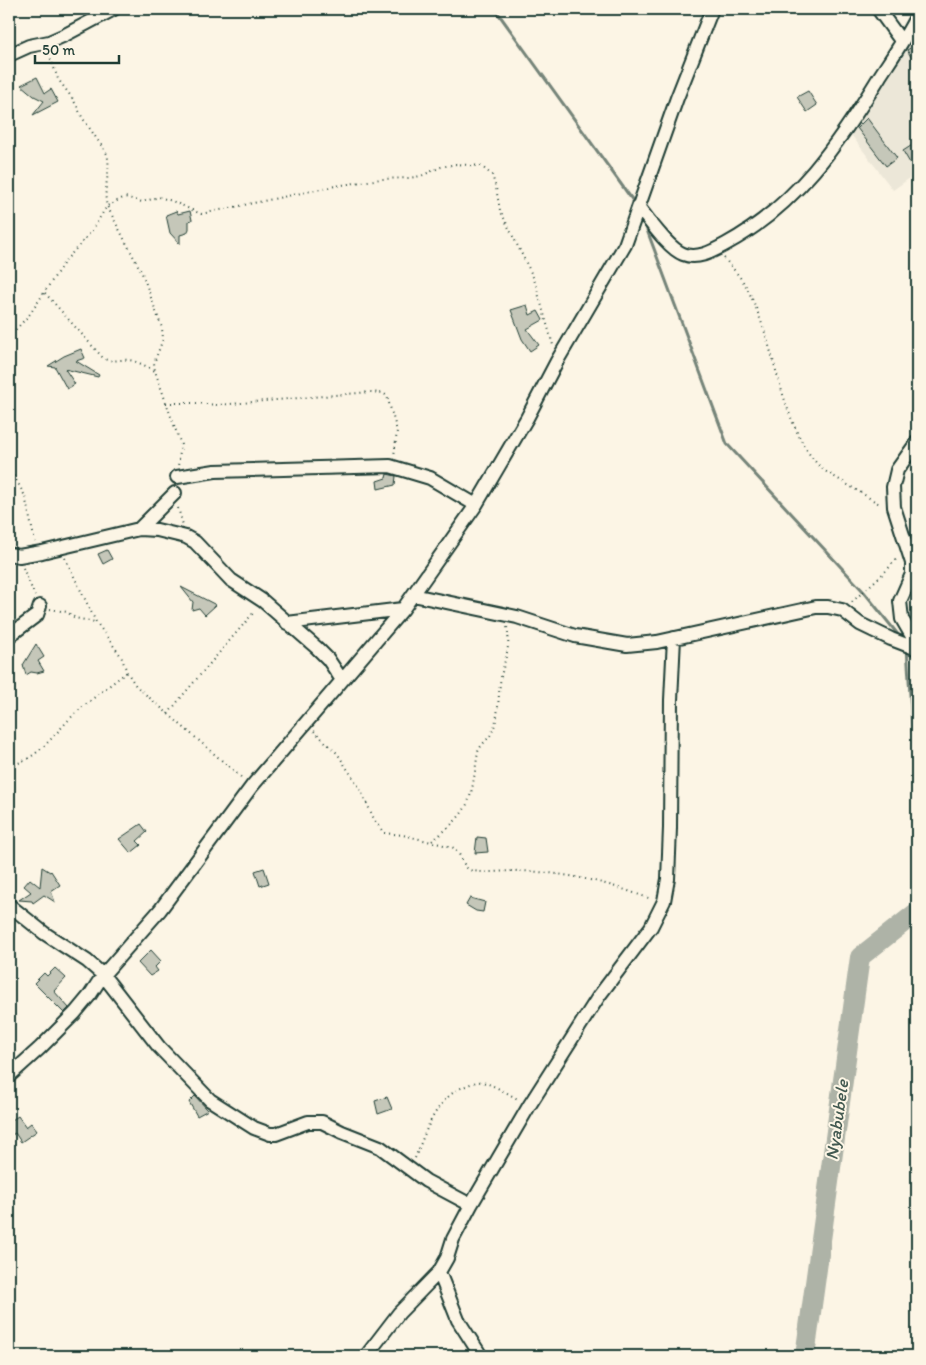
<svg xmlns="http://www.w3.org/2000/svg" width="926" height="1365" viewBox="0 0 926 1365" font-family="Itim,sans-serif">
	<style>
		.built { fill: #ece7d8 }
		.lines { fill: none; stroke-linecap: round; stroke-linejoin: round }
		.stream { stroke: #758479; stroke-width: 3 }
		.river { stroke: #aeb3a7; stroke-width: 20 }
		.building { fill: #c5c7b9; stroke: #1f3d34 }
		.minor-casing { stroke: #1f3d34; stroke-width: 16 }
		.path { stroke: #1f3d34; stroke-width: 2; stroke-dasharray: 1 4; stroke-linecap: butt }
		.minor { stroke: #fcf5e5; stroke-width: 12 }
		.labels { text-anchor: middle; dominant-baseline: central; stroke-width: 4; stroke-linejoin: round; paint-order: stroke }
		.water-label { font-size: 18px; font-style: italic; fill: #435a51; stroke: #fcf5e5 }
	</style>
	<rect width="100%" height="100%" fill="#fcf5e5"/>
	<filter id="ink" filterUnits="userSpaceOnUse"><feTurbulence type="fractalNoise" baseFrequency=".02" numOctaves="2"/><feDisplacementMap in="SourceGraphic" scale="10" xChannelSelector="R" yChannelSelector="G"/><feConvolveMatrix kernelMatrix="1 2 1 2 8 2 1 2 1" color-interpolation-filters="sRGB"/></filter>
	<g filter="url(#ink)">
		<path class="built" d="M916,28L917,173L893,190L849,132Z"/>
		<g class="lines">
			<path class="stream" d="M495,9L636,205
				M644,222L727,444L864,592L900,637
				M907,648L917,806"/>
			<path class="river" d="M805,1356L860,957L917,912"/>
		</g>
		<path class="building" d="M917,44V67L907,50Z
			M37,77L45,93L51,89L58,102L33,115L44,101L34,96L21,85Z
			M808,91L817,105L807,112L797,97Z
			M867,118L897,158L886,166L857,128Z
			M917,142V158L910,163L903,151Z
			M176,211L178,214L190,211L192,220L189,221V229L187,233L180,235V244L170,233L166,215Z
			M527,305L530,315L538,311L543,320L527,329L539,345L530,351L522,339L511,310Z
			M81,349L85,358L76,361L99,375L98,377L65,369L75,384L67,389L55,367L48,366L64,356Z
			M387,474L396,476L395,485L378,489L377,481L386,478Z
			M107,550L112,559L103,564L98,554Z
			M181,587L216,605L205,615L199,608L192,610L193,602Z
			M36,644L44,657L38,661L44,671L37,673L31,672L26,675L23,665Z
			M141,824L147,832L137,841L141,845L131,853L119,839Z
			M477,837L486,838L488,852L475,853Z
			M42,867L50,872L51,871L60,885L51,891L55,902L44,895L33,903L32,901L19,900L31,892L24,886L30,879L40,887Z
			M264,868L269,883L260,886L255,871Z
			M470,898L485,902L483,912L476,911L466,905Z
			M151,950L161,961L155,967L158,971L150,976L138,963Z
			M55,968L66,978L54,991L69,1008L64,1013L34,983L44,973L47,976Z
			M195,1096L208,1110L197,1116L189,1102Z
			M387,1097L392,1109L378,1114L375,1101Z
			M18,1116L26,1127L31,1123L37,1131L21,1142L15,1133L9,1137V1122Z"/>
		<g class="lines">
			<g class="minor-casing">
				<path id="minor" d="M878,9L902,42
					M9,55L29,46L49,42L65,35L114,9
					M639,208C650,221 668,248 683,254C698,260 713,251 726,244C796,206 839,143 880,76C893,56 907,36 917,15
					M917,442L897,470L893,487L894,507L912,563V574L900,601L902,619L917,645
					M177,477L215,471L390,466L430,478L476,505
					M139,529L175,493
					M9,554L19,556L42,552L139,529L157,530L186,537L195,542L231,580L263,601L317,648L328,659L342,680
					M413,595L517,617L575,636L627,645L657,642L816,607H828L842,610L860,624L891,639L917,649
					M287,623L403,609
					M9,636L37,615L40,606
					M9,905L44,933L87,961L103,975L159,1047L210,1100L254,1128L270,1134H276L308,1122H322L342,1132L380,1147L426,1181L471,1205
					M9,1076L40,1048L75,1013L90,995L103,975L160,910L252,786L403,609L476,505L527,418L557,361L625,245L677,98L712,9
					M439,1272L458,1320L481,1356
					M366,1356L399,1313L439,1272L447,1258L453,1239L471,1205L529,1106L599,996L651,927L664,901L668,879L670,828L671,700L674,638"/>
			</g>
			<path class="path" d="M49,54L58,79L73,99L82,117L107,154C112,171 102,189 107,206L142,273L162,328L163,339L154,363L155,371L181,445L178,466
				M724,258C733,269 743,279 749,292C756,307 762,323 767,339C779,378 792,445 825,471L881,505
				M45,293L103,358C111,363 119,359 128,360C137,361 146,366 155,371
				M9,337L30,314L65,261L91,232L107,206L125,197L142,202L159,197L172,201L201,214L335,186L381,179L409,178L421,176L441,167L456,164L481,166L492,175L496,188L500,210L534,279L553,345
				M166,403H195L218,405L370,392L383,393L387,396L397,431L394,456
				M9,467L25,496L35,542
				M178,508L183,525
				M65,558L96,622L121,656L127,672L136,686L242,778
				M23,568L35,596
				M852,602L887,570L898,557
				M50,609L67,612L75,618L95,622
				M168,714L183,695L255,611
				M314,731L337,753L359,787L375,821L384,833L403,835L452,847C461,852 461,863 468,869C477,875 510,870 521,871C554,872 588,878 619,888C630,891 641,896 652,899
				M9,765C38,762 57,729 78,711C93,698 110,685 127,672
				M432,841C474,808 470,801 478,752C481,743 490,739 493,730C499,715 498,699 500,684C502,663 512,650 507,627
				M415,1158C426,1131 435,1100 463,1087C469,1085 475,1081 481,1082C488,1082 513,1096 519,1100"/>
			<use href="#minor" class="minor"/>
		</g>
	</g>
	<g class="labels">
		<g class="water-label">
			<text transform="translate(837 1120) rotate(-82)">Nyabubele</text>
		</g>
	</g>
	<rect width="926" height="1365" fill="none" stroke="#fcf5e5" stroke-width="30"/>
	<rect x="15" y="15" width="896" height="1335" fill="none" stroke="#1f3d34" stroke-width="2" filter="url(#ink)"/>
	<path d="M35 55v8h84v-8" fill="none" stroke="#1f3d34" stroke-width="2.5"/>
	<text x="42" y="55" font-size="15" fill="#1f3d34" stroke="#fcf5e5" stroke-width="4" paint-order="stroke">50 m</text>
</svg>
